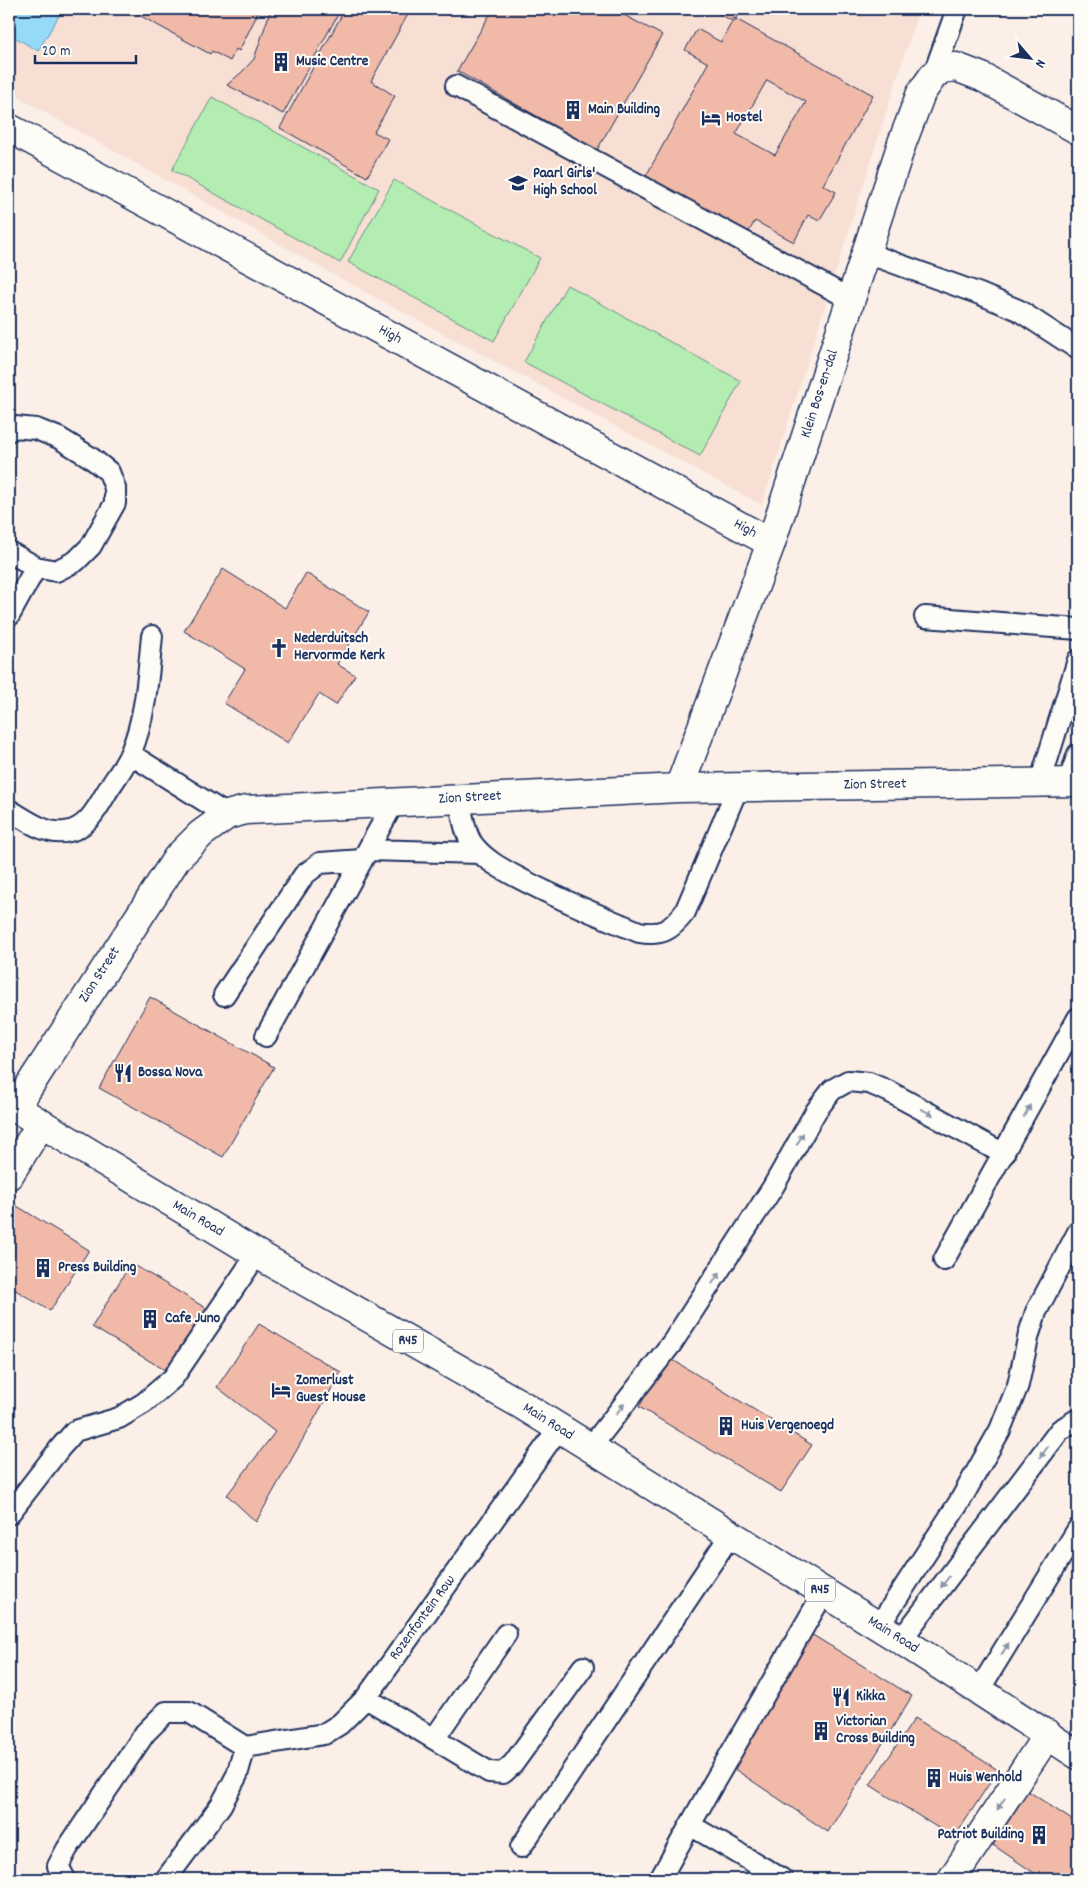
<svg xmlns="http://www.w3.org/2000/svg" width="1087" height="1888" viewBox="0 0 1087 1888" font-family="Dekko,sans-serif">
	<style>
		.built { fill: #f8dfd4 }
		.green { fill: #b3edb1; stroke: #678e88 }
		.water { fill: #95dbf7; stroke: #6496ba }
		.building { fill: #f1b9a7; stroke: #1b2f5e; fill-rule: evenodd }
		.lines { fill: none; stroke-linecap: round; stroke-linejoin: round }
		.service-casing { stroke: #1b2f5e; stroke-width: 24 }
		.minor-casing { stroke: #1b2f5e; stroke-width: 31 }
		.primary-casing { stroke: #1b2f5e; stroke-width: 31 }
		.service { stroke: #fdfcf7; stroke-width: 20 }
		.minor { stroke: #fdfcf7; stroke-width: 28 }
		.primary { stroke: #fdfcf7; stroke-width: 28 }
		.oneway { fill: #8c96aa }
		.labels { text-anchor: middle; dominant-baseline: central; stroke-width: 4; stroke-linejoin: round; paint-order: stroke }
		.shield { fill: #fdfcf7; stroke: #5f6c8c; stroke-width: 1 }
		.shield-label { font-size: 14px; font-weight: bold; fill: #1b2f5e }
		.poi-label { font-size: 15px; font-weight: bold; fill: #1b2f5e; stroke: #fdfcf7; text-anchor: start }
		.street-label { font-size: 15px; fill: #1b2f5e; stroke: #fdfcf7 }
	</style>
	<rect width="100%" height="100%" fill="#fbefe7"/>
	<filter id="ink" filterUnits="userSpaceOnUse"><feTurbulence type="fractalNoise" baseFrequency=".02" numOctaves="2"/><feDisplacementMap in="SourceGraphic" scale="10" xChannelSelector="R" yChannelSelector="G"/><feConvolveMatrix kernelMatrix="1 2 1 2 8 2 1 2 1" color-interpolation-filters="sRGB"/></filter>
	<g filter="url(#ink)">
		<path class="built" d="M9,9H919L762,505L334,275L9,92Z"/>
		<path class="green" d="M212,97L379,189L340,263L172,170Z
			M394,180L540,258L494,341L348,262Z
			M567,285L741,381L700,456L524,362Z"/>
		<path class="water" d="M9,9H63L38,51L9,34Z"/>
		<path class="building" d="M128,9H260L239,51L236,49L230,61L212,51L210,54Z
			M271,9H341L283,114L227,85L243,71L254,59Z
			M345,9H411L371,81L395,96L374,132L388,139L367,177L280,128Z
			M493,9H628L624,15L662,35L597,150L457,71Z
			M710,9H741L734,22Z
			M734,18L873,95L823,185L836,192L819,221L808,215L794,242L755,221L748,233L646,176L708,63L685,50L697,29L721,42ZM767,80L806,102L775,155L736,134Z
			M223,569L285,608L306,573L369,612L337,664L355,675L336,705L319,694L288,743L224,703L245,669L184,631Z
			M150,997L274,1067L223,1157L99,1088Z
			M12,1203L89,1250L50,1311L9,1286V1208Z
			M131,1263L209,1310L170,1373L92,1327Z
			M259,1324L341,1372L256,1522L227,1495L275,1432L217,1387Z
			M668,1357L812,1445L781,1492L639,1407Z
			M811,1634L912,1696L828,1832L730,1766Z
			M915,1718L998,1770L954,1838L870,1785Z
			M1028,1791L1078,1824V1879H1043L993,1845Z"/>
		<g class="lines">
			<g class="service-casing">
				<path id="service" d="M933,76L957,9
					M456,86L852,300
					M867,253L980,294L1018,310L1078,349
					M9,431L15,427L36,429L59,438L90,457L109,472L115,488V503L91,546L76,561L56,571L36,567L9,552
					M9,616L36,567
					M925,617L1078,629
					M130,754L227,815
					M1040,783L1078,660
					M1068,783L1078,754
					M459,799C463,814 464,834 474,846C485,860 502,869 517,877C556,898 598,915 639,932C662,936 671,930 685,912L738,787
					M9,810C25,819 45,835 65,832C85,830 96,811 105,795C113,781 125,767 131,752C146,716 148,676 152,636
					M368,850L480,853
					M224,995L304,875L320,863L362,860
					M266,1036L394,802
					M944,1260L1078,1018
					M590,1448L672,1343L773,1187L816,1111L832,1090L848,1081L869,1083L888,1091L1004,1154
					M9,1514L60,1448L75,1431L119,1418L144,1403L173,1378L257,1254
					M879,1626L960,1501L1000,1430L1018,1385L1029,1334L1036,1312L1078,1232
					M901,1640L1060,1430L1078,1419
					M979,1690L1078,1529
					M366,1698L489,1772L503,1773L513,1764L583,1667
					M434,1739L506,1634
					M690,1825L782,1879
					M521,1847L731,1534
					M65,1879L58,1866L67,1849L145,1733L166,1712H189L245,1747L324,1734L340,1724L366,1698L559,1428
					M166,1879L221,1805L237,1775L245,1747
					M660,1879L713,1784L824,1592"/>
			</g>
			<g class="minor-casing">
				<path id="minor" d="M9,128L771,543
					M679,788L771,543L902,143L921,93L933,76L941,69L956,67L982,77L1078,130
					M15,1108L177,858L201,834L227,815L246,810L679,788L1078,782
					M9,1175L41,1124
					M952,1879L1048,1734"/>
			</g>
			<g class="primary-casing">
				<path id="primary" d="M9,1104L257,1254L522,1405L901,1640L1078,1755"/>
			</g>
			<use href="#service" class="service"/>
			<use href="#minor" class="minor"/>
			<use href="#primary" class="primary"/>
		</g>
		<defs><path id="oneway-solid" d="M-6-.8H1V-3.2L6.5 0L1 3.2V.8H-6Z" transform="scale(1.25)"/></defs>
		<g class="oneway">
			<use href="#oneway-solid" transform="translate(1027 1111) rotate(-61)"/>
			<use href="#oneway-solid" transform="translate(927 1112) rotate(29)"/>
			<use href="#oneway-solid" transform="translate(800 1139) rotate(-61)"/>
			<use href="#oneway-solid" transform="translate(716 1278) rotate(-57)"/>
			<use href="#oneway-solid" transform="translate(620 1409) rotate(-52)"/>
			<use href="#oneway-solid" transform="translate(1044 1452) rotate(127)"/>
			<use href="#oneway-solid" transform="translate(945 1582) rotate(127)"/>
			<use href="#oneway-solid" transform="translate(1005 1649) rotate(-58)"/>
			<use href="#oneway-solid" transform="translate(1001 1804) rotate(123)"/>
		</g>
	</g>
	<defs>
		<g id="building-bare" transform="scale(1.5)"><path d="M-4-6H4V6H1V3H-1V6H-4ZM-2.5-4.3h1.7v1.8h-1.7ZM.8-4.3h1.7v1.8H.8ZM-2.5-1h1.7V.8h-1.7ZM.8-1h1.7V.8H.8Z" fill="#1b2f5e" stroke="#fdfcf7" stroke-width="2.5" paint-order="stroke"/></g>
		<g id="hotel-bare" transform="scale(1.5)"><path d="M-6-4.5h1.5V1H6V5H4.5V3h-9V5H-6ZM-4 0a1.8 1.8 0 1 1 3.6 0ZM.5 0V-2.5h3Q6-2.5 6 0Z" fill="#1b2f5e" stroke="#fdfcf7" stroke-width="2.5" paint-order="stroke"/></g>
		<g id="school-bare" transform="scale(1.5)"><path d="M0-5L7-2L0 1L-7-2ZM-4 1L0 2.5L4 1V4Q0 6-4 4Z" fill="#1b2f5e" stroke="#fdfcf7" stroke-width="2.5" paint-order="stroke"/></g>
		<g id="church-bare" transform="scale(1.5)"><path d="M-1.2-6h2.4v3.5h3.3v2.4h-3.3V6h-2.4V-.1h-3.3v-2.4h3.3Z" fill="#1b2f5e" stroke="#fdfcf7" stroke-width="2.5" paint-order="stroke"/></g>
		<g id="restaurant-bare" transform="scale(1.5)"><path d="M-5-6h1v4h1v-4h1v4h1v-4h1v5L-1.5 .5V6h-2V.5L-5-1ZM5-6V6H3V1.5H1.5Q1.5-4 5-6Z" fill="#1b2f5e" stroke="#fdfcf7" stroke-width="2.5" paint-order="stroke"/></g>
	</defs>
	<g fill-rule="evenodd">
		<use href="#building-bare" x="281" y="62"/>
		<use href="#building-bare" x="573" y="110"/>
		<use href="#hotel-bare" x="711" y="118"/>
		<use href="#school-bare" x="518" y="183"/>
		<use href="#church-bare" x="279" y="648"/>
		<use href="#restaurant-bare" x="123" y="1073"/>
		<use href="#building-bare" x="43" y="1268"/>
		<use href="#building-bare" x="150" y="1319"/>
		<use href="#hotel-bare" x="281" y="1390"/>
		<use href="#building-bare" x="726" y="1426"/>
		<use href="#restaurant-bare" x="841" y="1697"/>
		<use href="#building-bare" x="821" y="1731"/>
		<use href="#building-bare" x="934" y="1778"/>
		<use href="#building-bare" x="1039" y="1835"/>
	</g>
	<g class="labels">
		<g class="shield">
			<rect x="393" y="1329.5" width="30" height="23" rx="4"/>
			<rect x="805" y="1578.5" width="30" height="23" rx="4"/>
		</g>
		<g class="shield-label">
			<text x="408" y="1341">R45</text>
			<text x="820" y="1590">R45</text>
		</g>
		<g class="poi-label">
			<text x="296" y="62">Music Centre</text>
			<text x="588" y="110">Main Building</text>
			<text x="726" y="118">Hostel</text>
			<text x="533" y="174">Paarl Girls'<tspan x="533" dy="17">High School</tspan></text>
			<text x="294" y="639">Nederduitsch<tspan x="294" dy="17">Hervormde Kerk</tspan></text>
			<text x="138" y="1073">Bossa Nova</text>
			<text x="58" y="1268">Press Building</text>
			<text x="165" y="1319">Cafe Juno</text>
			<text x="296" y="1381">Zomerlust<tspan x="296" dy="17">Guest House</tspan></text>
			<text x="741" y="1426">Huis Vergenoegd</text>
			<text x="856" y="1697">Kikka</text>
			<text x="836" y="1722">Victorian<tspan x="836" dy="17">Cross Building</tspan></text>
			<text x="949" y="1778">Huis Wenhold</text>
			<text x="1024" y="1835" text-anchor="end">Patriot Building</text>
		</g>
		<g class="street-label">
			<text transform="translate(390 335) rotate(29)">High</text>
			<text transform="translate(820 394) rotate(-72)">Klein Bos-en-dal</text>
			<text transform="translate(745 529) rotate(29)">High</text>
			<text transform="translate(875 785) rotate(-1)">Zion Street</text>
			<text transform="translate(470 798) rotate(-3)">Zion Street</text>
			<text transform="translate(100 975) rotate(-57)">Zion Street</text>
			<text transform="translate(198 1219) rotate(31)">Main Road</text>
			<text transform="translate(548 1422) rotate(32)">Main Road</text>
			<text transform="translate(423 1618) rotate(-54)">Rozenfontein Row</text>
			<text transform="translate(893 1635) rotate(32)">Main Road</text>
		</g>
	</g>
	<rect width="1087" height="1888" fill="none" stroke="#fdfcf7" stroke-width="30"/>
	<rect x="15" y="15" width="1057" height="1858" fill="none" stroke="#1b2f5e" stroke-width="2" filter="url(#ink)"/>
	<g transform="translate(1030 58) rotate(118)" stroke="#fdfcf7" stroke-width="4" paint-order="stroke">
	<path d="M0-4L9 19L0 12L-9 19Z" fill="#1b2f5e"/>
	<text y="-8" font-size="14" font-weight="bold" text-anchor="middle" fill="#1b2f5e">N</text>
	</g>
	<path d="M35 55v8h101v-8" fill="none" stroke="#1b2f5e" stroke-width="2.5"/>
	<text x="42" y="55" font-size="15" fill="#1b2f5e" stroke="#fdfcf7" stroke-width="4" paint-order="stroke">20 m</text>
</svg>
